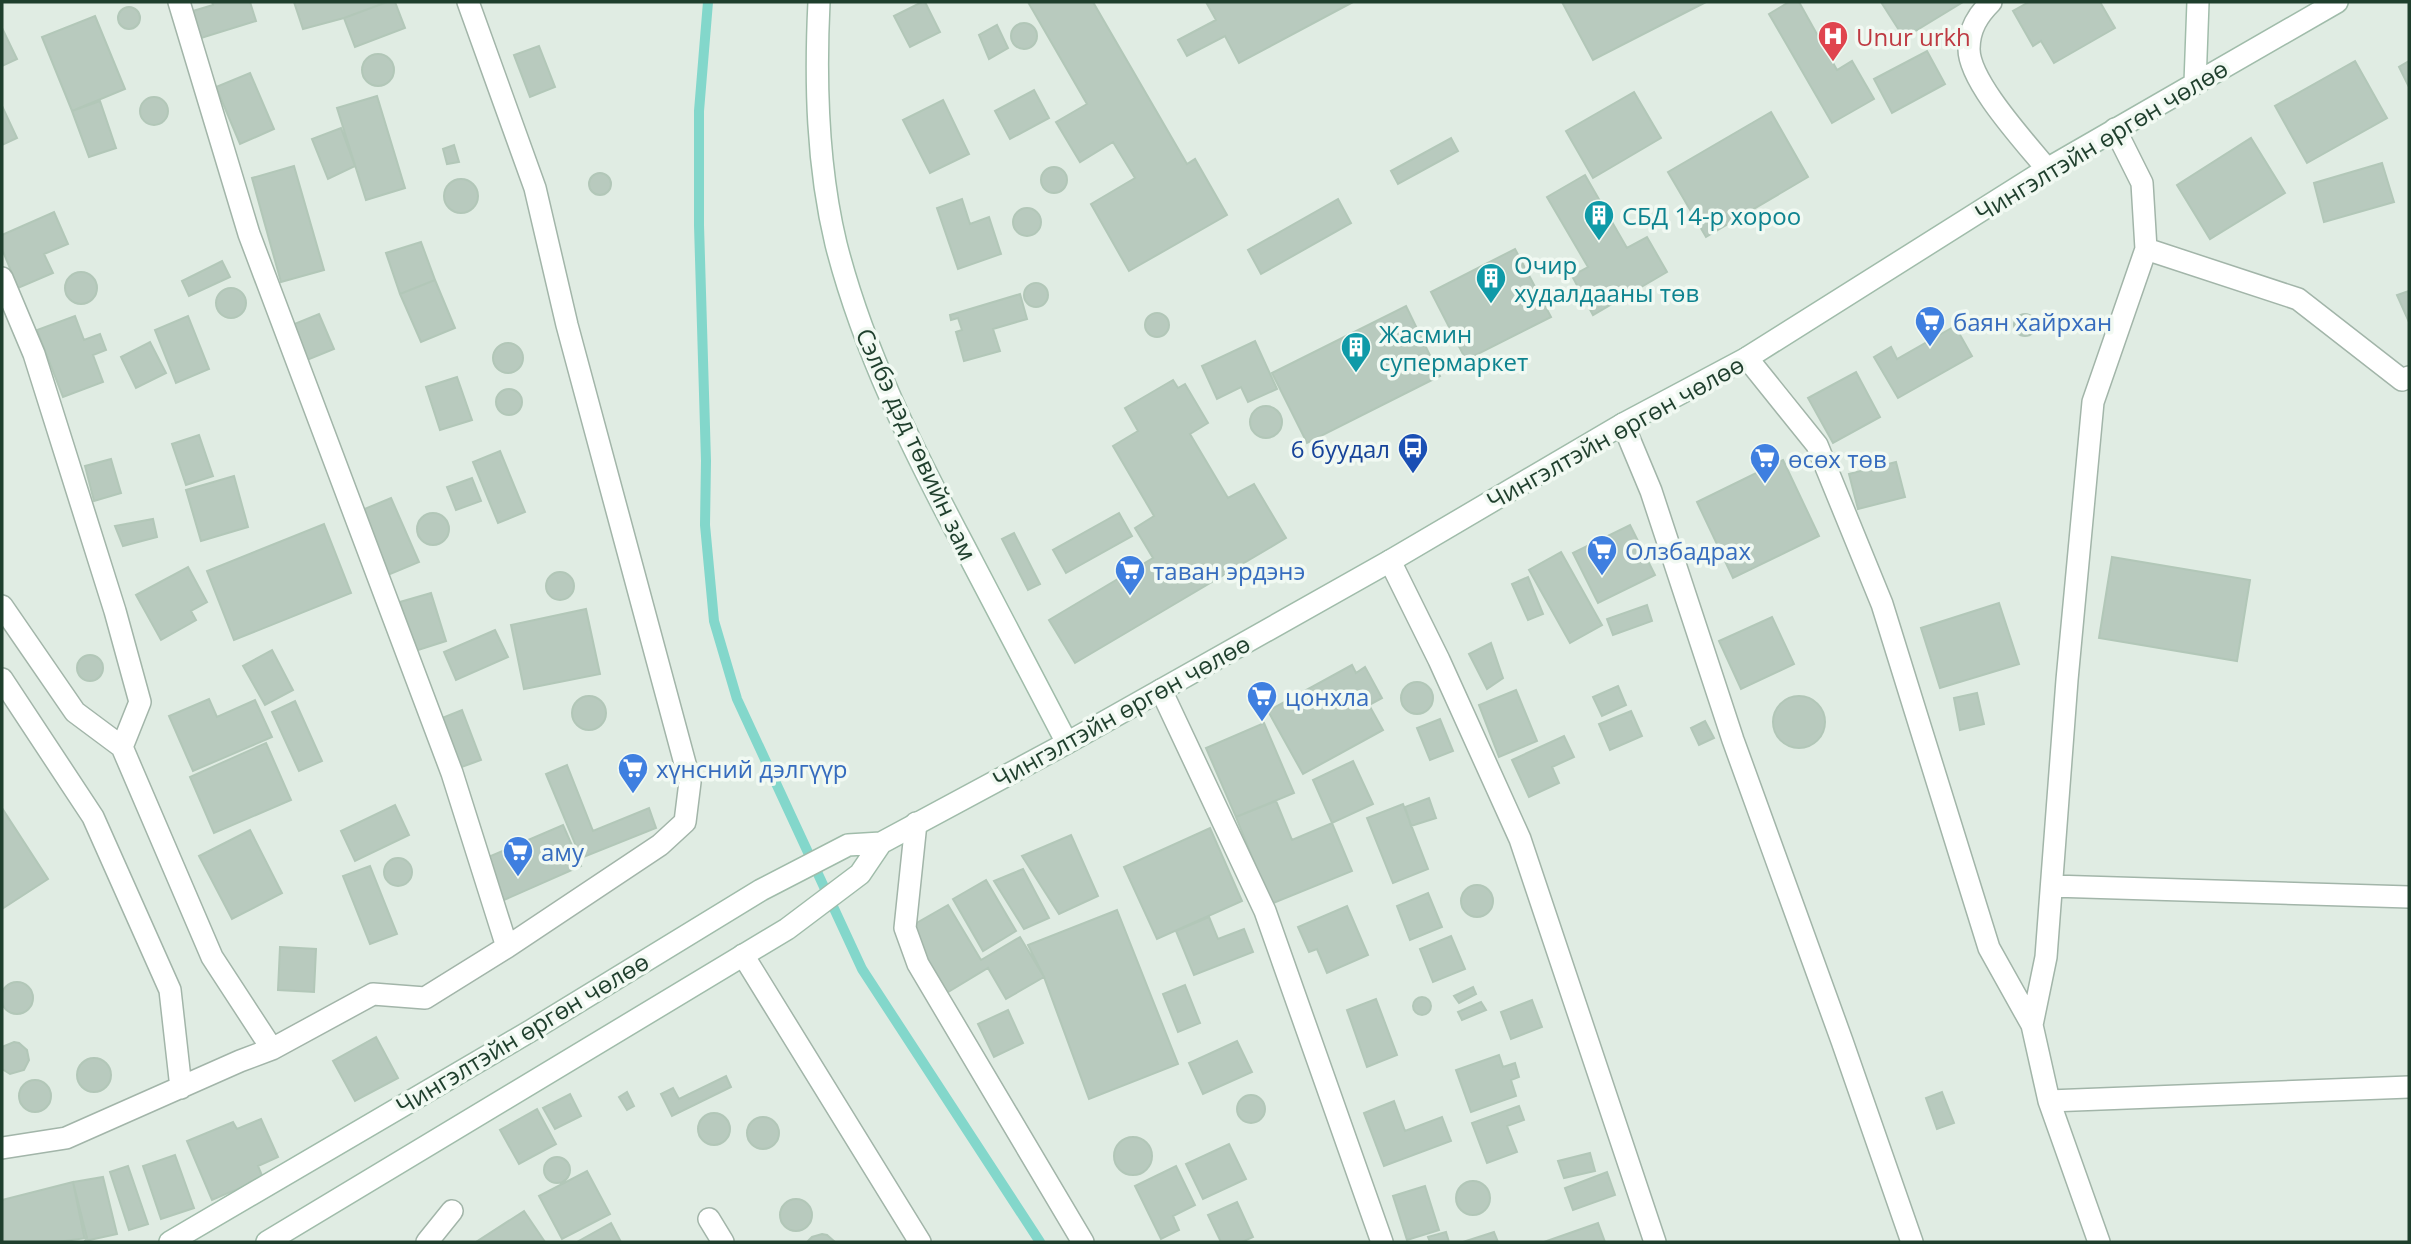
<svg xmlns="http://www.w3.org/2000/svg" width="2411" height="1244" viewBox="0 0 2411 1244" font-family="'Open Sans',sans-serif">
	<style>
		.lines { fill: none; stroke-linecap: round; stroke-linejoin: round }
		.stream { stroke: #83d7cb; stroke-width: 10 }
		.building { fill: #b8cabe; stroke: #b2c7b8; stroke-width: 2 }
		.street-casing { stroke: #a2b5a9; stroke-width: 24 }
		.secondary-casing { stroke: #a0bcaa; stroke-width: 24 }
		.street { stroke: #fff; stroke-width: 21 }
		.secondary { stroke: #fff; stroke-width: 21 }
		.labels { text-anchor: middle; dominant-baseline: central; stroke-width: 7; stroke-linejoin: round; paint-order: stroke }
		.health-label { font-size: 24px; fill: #be3a42; stroke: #f1f9f2; text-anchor: start }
		.street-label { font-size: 24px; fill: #1f3f2d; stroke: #f1f9f2 }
		.culture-label { font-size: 24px; fill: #0d838f; stroke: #f1f9f2; text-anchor: start }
		.shop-label { font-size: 24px; fill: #366cbe; stroke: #f1f9f2; text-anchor: start }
		.transit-label { font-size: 24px; fill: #164399; stroke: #f1f9f2; text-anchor: end }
	</style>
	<rect width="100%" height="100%" fill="#e0ece3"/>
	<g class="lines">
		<path class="stream" d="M708,2L699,111V225L706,461L705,525L714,621L737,699L862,969L1040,1242"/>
	</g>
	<path class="building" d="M212,2H250L256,21L201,38L193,11L213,5Z
		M294,2H387L344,18L303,29Z
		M387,2H395L405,28L355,47L344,18Z
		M922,2H925L940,32L910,47L894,16Z
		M1028,2H1093L1187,164L1195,159L1227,215L1129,271L1091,204L1135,178L1113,142L1080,162L1056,122L1087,104Z
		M1206,2H1353L1239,63L1225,36L1187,56L1178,40L1216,20Z
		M1562,2H1706L1593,60Z
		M1789,2H1799L1837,70L1852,61L1874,99L1832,123L1769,14Z
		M1881,2H1963L1904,38Z
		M2029,2H2100L2115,28L2054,63L2041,41L2033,46L2013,11Z
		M118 18a11 11 0 1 1 22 0a11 11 0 1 1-22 0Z
		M95,16L125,89L72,111L42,37Z
		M1011 36a13 13 0 1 1 26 0a13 13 0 1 1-26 0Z
		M997,25L1008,48L989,59L979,35Z
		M2,28L17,59L2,66Z
		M539,46L555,87L530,97L514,55Z
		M1927,51L1945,84L1892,113L1874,79Z
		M362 70a16 16 0 1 1 32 0a16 16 0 1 1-32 0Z
		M2355,61L2387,118L2307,163L2275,106Z
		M2409,61V87L2399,67Z
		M250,73L274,129L240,144L216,87Z
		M1034,90L1049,118L1010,139L995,111Z
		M1634,92L1661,138L1593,178L1566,131Z
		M377,96L405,188L366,200L337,108Z
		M140 111a14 14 0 1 1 28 0a14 14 0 1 1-28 0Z
		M943,100L969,154L930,173L903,120Z
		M100,101L116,148L89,157L72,111Z
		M2,106L17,138L2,145Z
		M1771,112L1808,177L1706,237L1668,172Z
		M341,128L355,166L328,179L312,139Z
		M1451,138L1458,151L1398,184L1391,171Z
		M2251,138L2285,193L2210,239L2177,185Z
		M454,145L459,162L447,164L443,149Z
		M2382,163L2394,202L2324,222L2314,183Z
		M294,166L324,270L281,282L252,178Z
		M1041 180a13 13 0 1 1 26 0a13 13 0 1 1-26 0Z
		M589 184a11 11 0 1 1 22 0a11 11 0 1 1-22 0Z
		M1585,175L1627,248L1647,237L1667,272L1593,315L1572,276L1588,267L1547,197Z
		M444 196a17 17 0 1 1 34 0a17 17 0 1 1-34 0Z
		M962,199L970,224L989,217L1001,254L958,269L937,208Z
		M1338,199L1351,223L1261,274L1248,250Z
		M1013 222a14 14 0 1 1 28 0a14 14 0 1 1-28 0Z
		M54,212L68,244L44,254L53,273L18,288L2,249V235Z
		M421,242L435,280L400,294L386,253Z
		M1515,249L1551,317L1466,360L1431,292Z
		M222,261L230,277L189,296L182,281Z
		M65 288a16 16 0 1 1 32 0a16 16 0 1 1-32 0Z
		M435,280L455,328L421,342L400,294Z
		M1024 295a12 12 0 1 1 24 0a12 12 0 1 1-24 0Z
		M216 303a15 15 0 1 1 30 0a15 15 0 1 1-30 0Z
		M2409,291V322L2397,295Z
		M1020,294L1027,319L993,329L1000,351L964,361L956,332L962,330L958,318L951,320L950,315Z
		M1406,306L1440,376L1307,443L1272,373Z
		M1145 325a12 12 0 1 1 24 0a12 12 0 1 1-24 0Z
		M2014 325a11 11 0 1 1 22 0a11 11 0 1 1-22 0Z
		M319,314L334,349L307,360L292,325Z
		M75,316L84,340L100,334L106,350L93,355L103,382L63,397L37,330Z
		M188,316L209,369L176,383L155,330Z
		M1955,326L1972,356L1898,398L1874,357L1891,347L1897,359Z
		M1255,341L1277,389L1248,402L1241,387L1217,399L1202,366Z
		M150,342L166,373L136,388L121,357Z
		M493 358a15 15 0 1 1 30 0a15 15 0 1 1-30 0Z
		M1856,372L1880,417L1833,443L1808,398Z
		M457,377L472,420L440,430L426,387Z
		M1173,380L1178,388L1185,384L1208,423L1190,434L1228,498L1254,484L1286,538L1075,663L1049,620L1153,558L1135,528L1154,516L1113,446L1138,431L1125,408Z
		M496 402a13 13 0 1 1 26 0a13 13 0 1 1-26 0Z
		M1250 422a16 16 0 1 1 32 0a16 16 0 1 1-32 0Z
		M199,435L213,476L186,485L172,444Z
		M500,451L525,512L498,523L473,462Z
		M111,459L121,493L94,501L85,466Z
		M1783,460L1819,536L1733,578L1697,502Z
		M1896,462L1905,497L1858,509L1849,474Z
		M234,476L248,527L201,541L186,490Z
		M472,478L481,501L456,510L447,487Z
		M391,498L419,562L383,577L355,513Z
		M1119,513L1132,536L1066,573L1053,550Z
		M417 529a16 16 0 1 1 32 0a16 16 0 1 1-32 0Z
		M153,519L157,537L123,546L115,526Z
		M324,524L351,593L234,640L207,571Z
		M1630,525L1655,575L1598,603L1573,553Z
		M1014,533L1040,584L1028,590L1002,539Z
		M1561,552L1602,625L1570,643L1529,570Z
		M2112,557L2250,580L2237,661L2099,638Z
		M188,567L207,602L191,611L196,620L161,640L136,595Z
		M546 586a14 14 0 1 1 28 0a14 14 0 1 1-28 0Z
		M1528,577L1543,614L1528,620L1512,584Z
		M431,593L446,641L415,651L400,602Z
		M1999,603L2019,664L1940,688L1921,628Z
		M1647,605L1652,621L1613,635L1607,619Z
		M586,609L600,674L524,689L511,625Z
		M1772,617L1794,664L1741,689L1719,641Z
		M495,630L508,657L456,680L444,652Z
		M1491,643L1503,678L1487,689L1469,654Z
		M272,650L293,690L265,705L243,666Z
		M77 668a13 13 0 1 1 26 0a13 13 0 1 1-26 0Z
		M1352,665L1356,673L1365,667L1382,698L1369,705L1383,730L1303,774L1268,711Z
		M1401 698a16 16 0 1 1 32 0a16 16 0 1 1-32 0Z
		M1618,686L1626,705L1602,716L1593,697Z
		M1516,690L1537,741L1499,757L1479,705Z
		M1977,693L1984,724L1960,730L1954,698Z
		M572 713a17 17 0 1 1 34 0a17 17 0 1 1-34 0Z
		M1773 722a26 26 0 1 1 52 0a26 26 0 1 1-52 0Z
		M209,699L217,717L255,700L272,737L193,771L169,716Z
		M295,701L322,761L299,771L272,712Z
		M462,710L481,760L456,769L437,720Z
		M1631,711L1642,736L1610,750L1599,724Z
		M1440,719L1453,751L1430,760L1417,728Z
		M1705,721L1714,738L1699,745L1691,728Z
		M1264,723L1294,793L1236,817L1206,748Z
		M1564,736L1574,757L1552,767L1559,783L1529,797L1512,760Z
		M266,743L291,800L214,833L190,777Z
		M1353,761L1373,804L1332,823L1313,780Z
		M567,765L593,831L649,808L656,828L581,858L546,774Z
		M1429,798L1436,818L1411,826L1405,807Z
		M1276,801L1292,840L1332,823L1352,871L1271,904L1236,817Z
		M1403,804L1428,869L1393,883L1367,818Z
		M395,805L409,835L355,861L341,831Z
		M2,808L48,879L2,909Z
		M563,825L581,866L504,900L486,858Z
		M1210,828L1242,901L1157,939L1124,867Z
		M250,830L282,893L232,919L199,856Z
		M1071,835L1098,896L1059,914L1022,856Z
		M384 872a14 14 0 1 1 28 0a14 14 0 1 1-28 0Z
		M370,866L397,934L370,944L343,876Z
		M1023,869L1049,918L1024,929L994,881Z
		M986,880L1016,931L983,951L953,899Z
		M1461 901a16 16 0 1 1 32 0a16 16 0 1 1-32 0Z
		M1428,893L1442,927L1410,940L1397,906Z
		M948,905L981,960L1020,937L1044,977L1006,999L988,968L945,994L906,929Z
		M1347,906L1368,955L1327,973L1317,949L1309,952L1298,927Z
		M1117,910L1178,1064L1089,1099L1044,977L1028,945Z
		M1209,917L1218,939L1244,929L1253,952L1194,975L1176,931Z
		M1451,936L1465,969L1433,982L1420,949Z
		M280,947L316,949L314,992L278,990Z
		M1 998a16 16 0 1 1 32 0a16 16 0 1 1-32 0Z
		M1185,985L1200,1023L1178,1032L1163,994Z
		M1473,987L1476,994L1459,1003L1454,996Z
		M1413 1006a9 9 0 1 1 18 0a9 9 0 1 1-18 0Z
		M1376,999L1397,1055L1367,1067L1347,1010Z
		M1532,1000L1542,1027L1511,1039L1501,1012Z
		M1481,1002L1486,1010L1462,1020L1458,1012Z
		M1008,1010L1023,1043L994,1057L978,1024Z
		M376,1037L398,1078L355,1101L333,1061Z
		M1237,1041L1252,1072L1203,1094L1189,1063Z
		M14,1042L19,1043L27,1050L29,1060L24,1070L10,1074L2,1069V1047Z
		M1499,1055L1503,1067L1515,1063L1519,1077L1511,1080L1516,1096L1471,1112L1456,1070Z
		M77 1075a17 17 0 1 1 34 0a17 17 0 1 1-34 0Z
		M726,1076L731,1087L672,1116L661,1094L673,1088L679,1099Z
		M19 1096a16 16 0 1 1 32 0a16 16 0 1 1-32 0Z
		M627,1092L634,1106L627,1110L619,1097Z
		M1942,1092L1954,1123L1937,1129L1926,1098Z
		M570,1094L581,1116L555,1129L543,1108Z
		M1237 1109a14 14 0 1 1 28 0a14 14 0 1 1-28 0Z
		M1394,1101L1405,1131L1442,1117L1451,1141L1384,1166L1364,1113Z
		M1519,1106L1524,1120L1507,1126L1517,1152L1487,1163L1472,1123Z
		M537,1109L556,1144L519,1164L500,1130Z
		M698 1129a16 16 0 1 1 32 0a16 16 0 1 1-32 0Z
		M747 1133a16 16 0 1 1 32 0a16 16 0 1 1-32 0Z
		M261,1119L278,1157L258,1166L263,1178L212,1200L187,1141L233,1122L237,1129Z
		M1114 1156a19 19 0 1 1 38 0a19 19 0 1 1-38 0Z
		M1229,1144L1246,1179L1203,1199L1186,1164Z
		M1590,1153L1595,1171L1564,1178L1558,1161Z
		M175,1155L194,1208L161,1219L143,1166Z
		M544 1170a13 13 0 1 1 26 0a13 13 0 1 1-26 0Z
		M128,1166L148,1224L129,1230L110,1172Z
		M1176,1166L1195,1205L1173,1216L1179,1230L1161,1239L1135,1186Z
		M587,1171L610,1214L562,1239L539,1196Z
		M1607,1172L1615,1195L1573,1210L1565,1188Z
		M103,1177L117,1234L85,1241L73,1182Z
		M1456 1198a17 17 0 1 1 34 0a17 17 0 1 1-34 0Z
		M73,1182L87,1238L57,1242H2V1200Z
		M1425,1186L1439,1230L1407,1240L1393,1196Z
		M780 1215a16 16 0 1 1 32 0a16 16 0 1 1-32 0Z
		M1237,1202L1253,1237L1242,1242H1221L1208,1215Z
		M524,1211L545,1242H476Z
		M611,1223L621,1242H577Z
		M1598,1223L1605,1242H1544Z
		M1446,1232L1449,1242H1430L1428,1237Z
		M1494,1232L1498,1242H1463Z
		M822,1234L827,1235L835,1242H807L812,1237Z"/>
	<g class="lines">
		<g class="street-casing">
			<path id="street" d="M179,2L249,234L452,773L507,947
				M1991,2C1978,15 1969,29 1969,49C1969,82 2026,143 2047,169
				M2146,249L2298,299L2402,380L2409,377
				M2,278L34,354L115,611L140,702L122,747
				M1747,358L1817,445L1882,604L1989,948L2032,1025
				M1623,424L1651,491L1733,740L1842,1041L1912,1242
				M1390,561L1439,660L1520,839L1655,1242
				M2,606L75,712L122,747L212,957L272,1049
				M2,679L93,817L170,990L181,1088
				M1161,690L1265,911L1382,1242
				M916,823L905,928L918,964L1083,1242
				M2052,886L2409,897
				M743,955L920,1242
				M2049,1101L2409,1087
				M2,1148L66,1138L240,1061L272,1049L373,994L425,998L507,947L660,845L685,822L690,782L567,325L535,188L468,2
				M709,1219L723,1242
				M427,1242L452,1211
				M2099,1242L2049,1101L2032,1025L2046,957L2067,680L2093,402L2146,249L2142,183L2115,129"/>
		</g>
		<g class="secondary-casing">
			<path id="secondary" d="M819,2C815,83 817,165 836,244C863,350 913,450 964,546C998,612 1033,677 1067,743
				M2195,83L2198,2
				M170,1242L532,1030L761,890L848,845L881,843L1067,743L1390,561L1623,424L1747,358L2047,169L2337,2
				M267,1242L787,929L860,874L881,843"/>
		</g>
		<use href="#street" class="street"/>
		<use href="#secondary" class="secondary"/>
	</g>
	<defs>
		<g id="hospital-pin" transform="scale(1.575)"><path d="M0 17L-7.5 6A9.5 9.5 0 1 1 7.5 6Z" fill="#e0444e" stroke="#f1f9f2"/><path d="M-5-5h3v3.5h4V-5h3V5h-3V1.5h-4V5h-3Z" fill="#fff"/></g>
		<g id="building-pin" transform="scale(1.575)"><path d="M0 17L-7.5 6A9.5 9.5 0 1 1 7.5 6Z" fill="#0f9aa8" stroke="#f1f9f2"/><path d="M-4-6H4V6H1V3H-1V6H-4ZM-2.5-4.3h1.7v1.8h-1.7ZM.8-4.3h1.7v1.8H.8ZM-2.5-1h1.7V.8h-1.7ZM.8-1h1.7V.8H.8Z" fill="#fff"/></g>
		<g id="supermarket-pin" transform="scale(1.575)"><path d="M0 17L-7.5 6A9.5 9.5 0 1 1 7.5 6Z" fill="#3f7fe0" stroke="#f1f9f2"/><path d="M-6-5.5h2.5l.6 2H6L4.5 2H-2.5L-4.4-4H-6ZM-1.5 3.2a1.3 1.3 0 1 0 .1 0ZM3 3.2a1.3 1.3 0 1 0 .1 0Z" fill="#fff"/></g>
		<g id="bus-pin" transform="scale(1.575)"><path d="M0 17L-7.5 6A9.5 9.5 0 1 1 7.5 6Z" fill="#1a4fb4" stroke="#f1f9f2"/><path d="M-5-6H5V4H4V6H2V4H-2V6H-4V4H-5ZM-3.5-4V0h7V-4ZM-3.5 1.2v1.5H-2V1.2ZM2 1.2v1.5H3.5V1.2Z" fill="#fff"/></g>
	</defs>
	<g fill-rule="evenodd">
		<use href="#hospital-pin" x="1833" y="36"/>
		<use href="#building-pin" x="1599" y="215"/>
		<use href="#building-pin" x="1491" y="278"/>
		<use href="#supermarket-pin" x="1930" y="321"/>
		<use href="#building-pin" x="1356" y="347"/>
		<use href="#bus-pin" x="1413" y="448"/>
		<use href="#supermarket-pin" x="1765" y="458"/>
		<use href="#supermarket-pin" x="1602" y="550"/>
		<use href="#supermarket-pin" x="1130" y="570"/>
		<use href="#supermarket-pin" x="1262" y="696"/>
		<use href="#supermarket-pin" x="633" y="768"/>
		<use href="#supermarket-pin" x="518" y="851"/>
	</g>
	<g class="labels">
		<g class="health-label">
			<text x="1856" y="36">Unur urkh</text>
		</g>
		<g class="street-label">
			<text transform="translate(2101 140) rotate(-31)">Чингэлтэйн өргөн чөлөө</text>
			<text transform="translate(1615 432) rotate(-29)">Чингэлтэйн өргөн чөлөө</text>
			<text transform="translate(917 444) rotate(65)">Сэлбэ дэд төвийн зам</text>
			<text transform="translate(1121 711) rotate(-29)">Чингэлтэйн өргөн чөлөө</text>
			<text transform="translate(522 1033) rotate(-31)">Чингэлтэйн өргөн чөлөө</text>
		</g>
		<g class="culture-label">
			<text x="1622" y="215">СБД 14-р хороо</text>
			<text x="1514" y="264">Очир<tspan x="1514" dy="28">худалдааны төв</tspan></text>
			<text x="1379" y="333">Жасмин<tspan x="1379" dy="28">супермаркет</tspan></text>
		</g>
		<g class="shop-label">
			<text x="1953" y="321">баян хайрхан</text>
			<text x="1788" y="458">өсөх төв</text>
			<text x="1625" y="550">Олзбадрах</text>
			<text x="1153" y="570">таван эрдэнэ</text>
			<text x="1285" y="696">цонхла</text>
			<text x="656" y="768">хүнсний дэлгүүр</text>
			<text x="541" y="851">аму</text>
		</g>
		<g class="transit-label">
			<text x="1390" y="448">6 буудал</text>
		</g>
	</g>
	<rect width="2411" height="1244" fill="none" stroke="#1f3f2d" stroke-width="7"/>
</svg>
